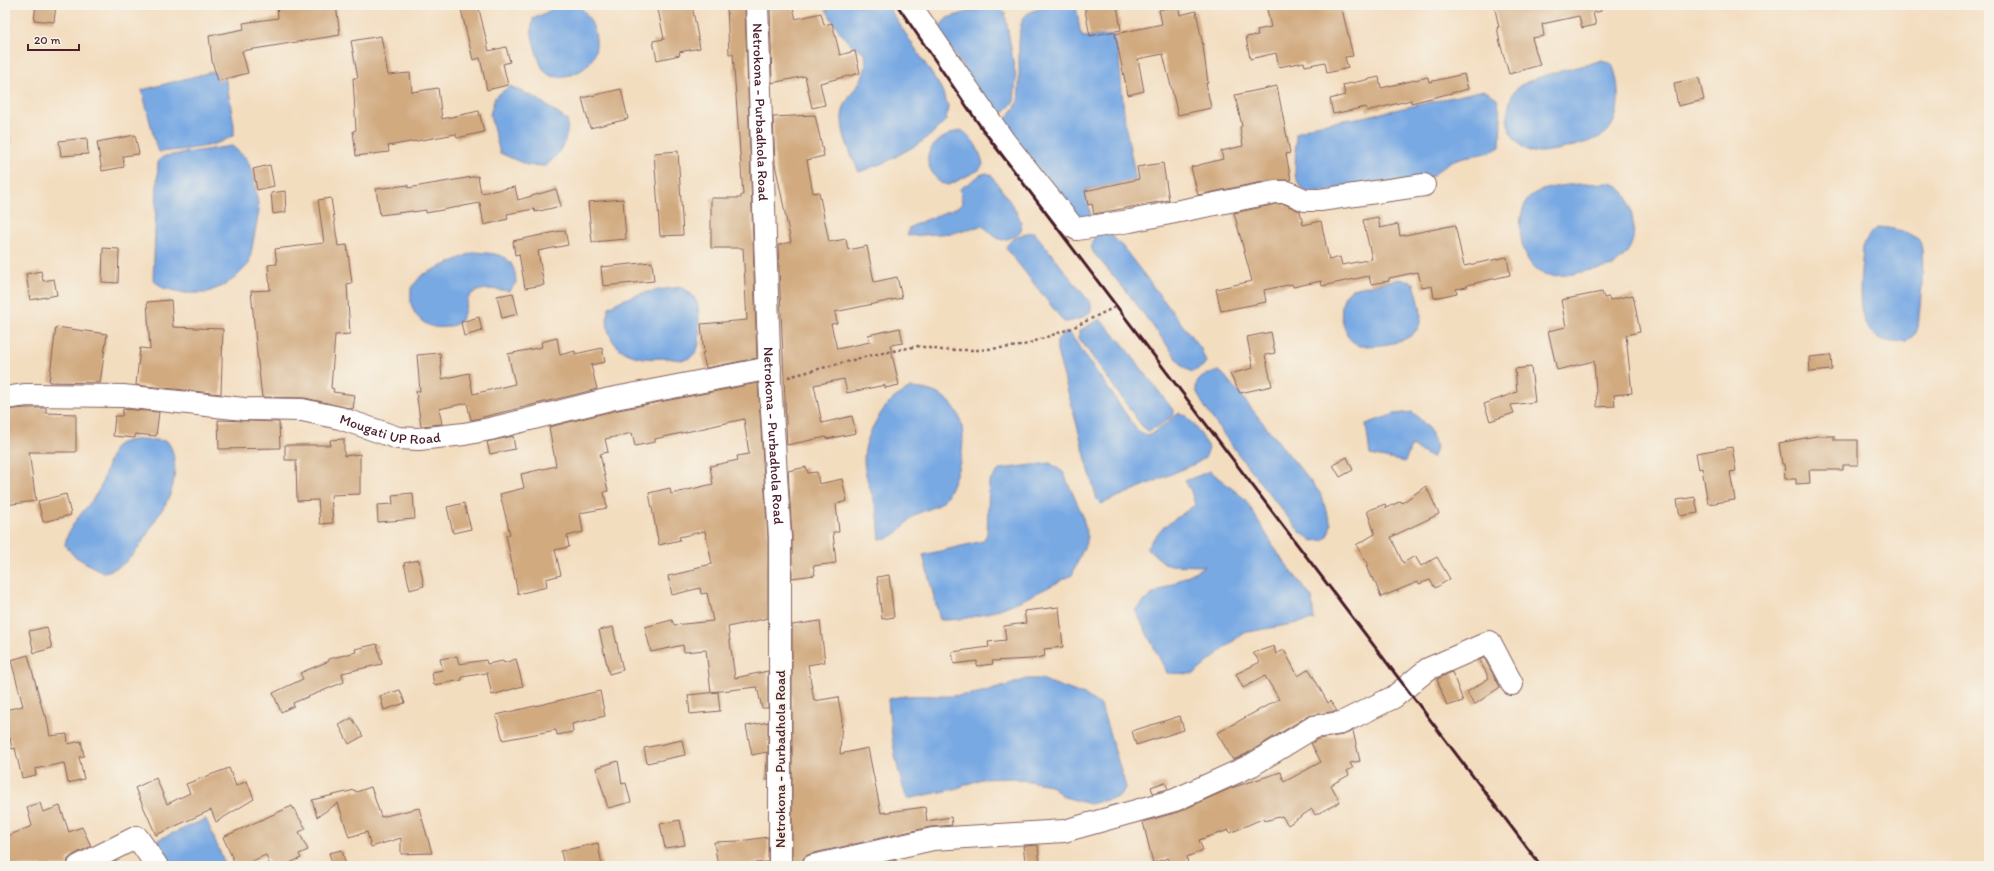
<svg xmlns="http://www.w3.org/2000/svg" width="1994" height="871" viewBox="0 0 1994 871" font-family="Itim,sans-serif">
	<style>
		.water { fill: #78a9e3; stroke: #616487 }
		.building { fill: #d1aa80 }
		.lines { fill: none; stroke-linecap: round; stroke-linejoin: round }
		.minor-casing { stroke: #85625f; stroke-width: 24 }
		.major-casing { stroke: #85625f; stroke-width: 24 }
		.path { stroke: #85625f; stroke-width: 2.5; stroke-dasharray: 3 3; stroke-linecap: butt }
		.minor { stroke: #fff; stroke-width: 22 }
		.major { stroke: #fff; stroke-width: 22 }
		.rail { stroke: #4a1f2b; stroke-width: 3 }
		.labels { text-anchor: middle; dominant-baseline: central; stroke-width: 3.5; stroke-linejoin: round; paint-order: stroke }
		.street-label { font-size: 14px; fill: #4a1f2b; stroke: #f7f3e8 }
	</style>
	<rect width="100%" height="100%" fill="#f7f3e8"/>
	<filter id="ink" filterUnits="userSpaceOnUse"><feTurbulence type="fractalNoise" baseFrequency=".025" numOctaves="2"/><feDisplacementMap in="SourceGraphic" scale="8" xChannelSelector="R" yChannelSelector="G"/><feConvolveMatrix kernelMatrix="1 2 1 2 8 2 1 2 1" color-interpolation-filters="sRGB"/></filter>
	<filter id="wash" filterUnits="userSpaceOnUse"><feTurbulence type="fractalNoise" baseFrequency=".012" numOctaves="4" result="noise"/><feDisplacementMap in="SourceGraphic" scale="16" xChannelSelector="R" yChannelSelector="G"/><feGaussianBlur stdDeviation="0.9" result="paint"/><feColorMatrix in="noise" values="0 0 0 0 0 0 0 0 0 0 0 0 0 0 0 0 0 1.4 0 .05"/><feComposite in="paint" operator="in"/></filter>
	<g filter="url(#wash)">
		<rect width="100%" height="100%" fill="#f3ddbf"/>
		<path class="water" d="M561,5H578C601,25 606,65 570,75C565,76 557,78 552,76C543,74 540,62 537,54C533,42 530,31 533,19Z
			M823,5H887L941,88L948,106L946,120L932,134L920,143L886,162L859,172C852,157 842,136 842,120C841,95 871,82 865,56C863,48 854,48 849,43C839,33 831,17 823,5Z
			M1055,5H1076L1080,31L1083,37L1113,35L1119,58L1125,123L1136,180L1085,190L1091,215L1089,220L1086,222L1064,210L1003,121C1008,116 1014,110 1017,104C1023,86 1013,25 1026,15C1033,9 1046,7 1055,5Z
			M988,6L1000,7L1005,13L1016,78L1014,102L1004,112L1000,113L992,110L939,32V27L947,18Z
			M1602,60L1612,64C1620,83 1622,114 1608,131C1600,142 1546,154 1533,152C1517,149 1504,126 1508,111C1510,101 1511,91 1521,85C1545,72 1576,69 1602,60Z
			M211,72H219L225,78L227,85L234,125V135C213,149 184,149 160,152L157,150L142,90Z
			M510,86L536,98L567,120C570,138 559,156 545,166L527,165L500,153L490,115L495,97Z
			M1484,90L1497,98L1501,118L1500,147C1486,156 1472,154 1457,159C1447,162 1439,170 1431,177L1309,193L1300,187L1295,175L1296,133L1315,125L1363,117Z
			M5,120L10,141L5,154Z
			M961,130C973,137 980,151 983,164L979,170L949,185L940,183C926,166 921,154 941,139C948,135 953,132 961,130Z
			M232,146L247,159L253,175L259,210L249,264L235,278L223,286L205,293H185L163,288L153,280L158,163L160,159L165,156Z
			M987,173L991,175C998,186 1026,219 1021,230C1019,236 1008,239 1002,240C990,236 990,229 981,226L953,233L907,236L909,228L916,224L959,207L962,203L960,189L982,174Z
			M1612,183C1625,190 1628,196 1631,211C1635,230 1636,244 1622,258C1619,260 1616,264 1613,266C1605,269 1594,269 1586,271C1573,274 1558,278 1544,274C1517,266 1511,203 1537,192C1559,183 1588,184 1612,183Z
			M1880,227C1894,229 1907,230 1918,239C1928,248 1919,311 1918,327L1916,333L1906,342C1847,348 1861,284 1863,247C1866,238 1871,231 1880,227Z
			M1034,232L1091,304V311C1085,318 1072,322 1064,322L1006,248C1008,239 1025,232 1034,232Z
			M1106,232L1112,236L1122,246L1201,349L1206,362L1202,367L1192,372L1184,368L1131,297L1093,252L1091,246L1095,235Z
			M474,252C498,254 515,253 516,283L509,291C498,290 486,287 475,292C464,296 467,313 460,321C457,325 450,326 446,327C431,330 417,321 412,307C410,301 411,294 411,288L422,275Z
			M1400,279L1414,283C1416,293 1421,305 1421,316C1421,345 1379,346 1359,346C1356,344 1351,341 1349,338C1341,324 1336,299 1352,289Z
			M682,287C698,298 699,304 699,323C699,335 702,349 691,357C684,362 675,359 667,358C660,358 652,359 645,358C616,355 602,335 609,307C632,293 656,290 682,287Z
			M1100,319L1121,342L1173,410L1174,415L1157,427L1148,431L1142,426L1079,338V331Z
			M1069,332L1137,430L1144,435H1151L1179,413C1191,415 1204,439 1209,449L1205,458L1195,464L1101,504L1097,500L1057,351V340L1064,333Z
			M1219,371L1224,375L1320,493L1331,524L1328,536L1323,540L1312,541L1299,531C1283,511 1196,405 1196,388C1196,377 1210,373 1219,371Z
			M911,388C962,390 971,429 957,472C954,480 950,492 944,500C936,509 925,509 915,515C910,518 906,524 902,528C898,533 892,536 887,539H880C879,530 879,520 877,511C866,472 855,460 876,421C885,405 894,396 911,388Z
			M1413,412L1428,427L1437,447L1432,458L1411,446L1405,462L1370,455L1366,424L1395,414Z
			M144,439L167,441C178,455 176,481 169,497C166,505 159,513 155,521C142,542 129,570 102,572L74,556L65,545C68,523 90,507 100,488C104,479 111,453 115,447C122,440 135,440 144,439Z
			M1050,463L1063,472L1082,514L1088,538L1072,575C1031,596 987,621 940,620L923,555L983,541L987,534L989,482L1000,469Z
			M1210,471L1245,499L1279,555L1312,598L1314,620L1243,633L1194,674L1167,673L1135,610L1150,596L1205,566L1167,565L1146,548L1162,528L1195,505L1191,491L1185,481Z
			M1027,679H1041L1087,696L1101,706L1126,787L1119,797L1090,804L1064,797L1050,785L1013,778L981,779L955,789L907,799C895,766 891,734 888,699C911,693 930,697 952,696C978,695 1003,687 1027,679Z
			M206,819L226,866H168L157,840Z"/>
		<g id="blocks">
			<path class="building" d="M36,5H56L54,22L34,20Z
				M277,5H336L340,35L242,51L248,73L218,81L212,61L209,36L244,29L243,23L278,18Z
				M460,5H478L489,51L506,47L510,62L503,64L508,85L487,90L480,58L473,60Z
				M681,5H692L700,48L679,52L680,55L657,60L653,41L664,39L658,9Z
				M727,5H745L757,358L706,368L702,353H704L701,324L747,320L743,248H711V198H741V195H743L733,54H729Z
				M770,5H792L796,19L821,13L824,25L832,23L840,55L855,51L860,73L820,83L825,105L812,108L805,76L772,83Z
				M1084,5H1117L1121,30L1090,36Z
				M1178,5L1180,15L1196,11L1203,46L1208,83H1206L1211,108L1178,115L1163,54L1138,59L1144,91L1128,95L1115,34L1162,24L1159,10Z
				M1266,5H1341L1353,56L1345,57L1348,68L1327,73L1325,62L1305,66L1304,62L1279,67L1276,53L1250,59L1246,37L1258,35L1257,30L1271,27Z
				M1494,5H1601V11L1593,13L1596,25L1582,28L1579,16L1542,24L1544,36L1532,38L1540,65L1509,74L1500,43L1497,27H1499Z
				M381,36L388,75L410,73L412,92L438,88L442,119L479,111L484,132L457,138L456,134L388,146L389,152L356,156L353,131L356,130L353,78H358L351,41Z
				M1464,74L1468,89L1411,103V100L1367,111L1366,107L1333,114L1330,99L1345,95L1343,85L1379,77L1381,88L1428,77L1429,82Z
				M1699,78L1704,100L1678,106L1674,83Z
				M1277,86L1290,153L1286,154L1291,180H1273L1198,195L1191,167L1223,159L1221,151L1243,146L1240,127L1242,126L1235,95Z
				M621,89L628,119L590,128L582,98Z
				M815,115L824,156L807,160L813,193L819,192L829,242L846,239L848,250L867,246L874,282L897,277L902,298L835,312L837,323L831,324L837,349L870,342L868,335L900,328L903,343L890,345L899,385L885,388V385L847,393L844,379L814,385L822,423L852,416L856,433L827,439L826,437L787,445L778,245L791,242L775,164L773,117Z
				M135,135L139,154L123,156L124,167L102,171L97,142Z
				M87,138L88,154L61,156L59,141Z
				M678,151L683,235L660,236L654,153Z
				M1163,163L1169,200L1094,214L1092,204L1088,205L1085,191L1139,179L1137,167Z
				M270,165L274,186L257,190L253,169Z
				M478,176L481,193L515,187L518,200L556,189L561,206L535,212L534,209L507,214L508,219L484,225L480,203L426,213V210L413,212V211L380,215L376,189L408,185V188Z
				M285,191L286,212L273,214L271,193Z
				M331,198L338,246L347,245L352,283L347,284L350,334L335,335L331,388L334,389L333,392L355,395L353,409L305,398L262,397L257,354L251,291L270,290L268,265L277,264L275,249L324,243L318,200Z
				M623,199L626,239L592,242L588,202Z
				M1276,204H1284L1300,211L1303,225L1321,221L1329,260L1340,257L1342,265L1372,259L1363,220L1378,217L1380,228L1398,224L1400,236L1455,225L1464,266L1507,257L1510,275L1467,285V287L1456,289L1457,293L1434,298L1432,286L1422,288L1418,272L1389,278V281L1371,284L1369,276L1322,286L1321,281L1293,287L1292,284L1264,290L1266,302L1221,311L1216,289L1252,281L1234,213Z
				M565,230L568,245L538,251L544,285L525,288L519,254L515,255L513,241Z
				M103,248L119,249L118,283L102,282Z
				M652,262L654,281L603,286L601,267Z
				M41,271L43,281L54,279L57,295L30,300L26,274Z
				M1602,292L1604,298L1609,297L1610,300L1633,295L1640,332L1626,335L1632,393L1614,395L1615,406L1597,407L1594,361L1557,370L1548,331L1566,327L1561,300Z
				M513,293L518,314L502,318L497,296Z
				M171,300L173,327L223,329L221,394L136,385L140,348L150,349L147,302Z
				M479,317L482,331L464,336L461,322Z
				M56,327L107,334L100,383L49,382Z
				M1271,332L1275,353L1265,355L1272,386L1240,393L1230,374L1253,368L1247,337Z
				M557,338L560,355L575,351V354L602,348L605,362L591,365L597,389L471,420L467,403L439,409L442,424L421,426L416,391H420L417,355L440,353L442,379L469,373L473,394L515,384L508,354L542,347L541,342Z
				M1831,355L1832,370L1810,372L1809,357Z
				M1531,367L1535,402L1511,405L1514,413L1490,421L1484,404L1517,392L1515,369Z
				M758,383L768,538V618L728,627L735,678L768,671V708H762L757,687L711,692L706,650L684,652L683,645L651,652L645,627L672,620L674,625L713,621L707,593L701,594L700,588L672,595L668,576L694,570V568L712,564L705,531L679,537L680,540L659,545L649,493L670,488L671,494L713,484L710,466L738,460L737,456L749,454L744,419L655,439V442L635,446L632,433L605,439L608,452L600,454L608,491L604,492L607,508L580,513L583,532L567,536L569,547L555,550L561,575L546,579L547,587L518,594L506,535L510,534L500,494L524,488L521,474L556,466L549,427L613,411Z
				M27,408H46V413L76,414V452H29L36,501L5,505V410Z
				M123,409L159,412L156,436L135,434V438L113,436L115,416H122Z
				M218,420L279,422L280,448L219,449Z
				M513,436L515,449L490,454L487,442Z
				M1816,436H1834V440H1858V465H1843V470H1809L1810,483L1796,484V479H1785L1784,464H1782L1779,443Z
				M344,439V456L360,454V494L331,495L333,523L320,524L318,500L297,501L296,460H285V445H331L330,440Z
				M1732,447L1736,471L1730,472L1735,500L1708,504L1702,468L1699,469L1696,453Z
				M1347,457L1353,470L1340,477L1333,465Z
				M806,467L808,473L817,472L819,484L842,479L847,501L836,504L839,532H833L836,563L813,566L815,575L792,578V537L788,471Z
				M1426,486L1439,514L1391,537L1403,563L1415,556L1421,566L1437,557L1450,579L1435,588L1430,580L1419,584L1418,582L1381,597L1373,577L1371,578L1366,566L1368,565L1356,545L1375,534L1367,511L1385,504L1386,508L1401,501L1402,503Z
				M413,493L415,519L378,522L377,505L393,504L392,495Z
				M66,494L71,515L43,522L38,501Z
				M1695,497L1698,513L1680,516L1677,500Z
				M464,503L471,529L453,533L447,507Z
				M419,560L424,586L410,590L404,563Z
				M889,575L894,617L882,619L877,577Z
				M1059,607L1063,647L1044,649L1045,656L1032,659L992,661L993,664L977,666V661L954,664L952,652L989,647L988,642L1006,640L1004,626L1026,623L1024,611Z
				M820,621L825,662L808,665L814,701L838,697L842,719L840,754L868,748L881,813L925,807L927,821L951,817L952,825L930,827L810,854L804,857L801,864L792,865V625Z
				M47,627L52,648L34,653L29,631Z
				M613,627L623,670L609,674L599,630Z
				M377,644L382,664L342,673L344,682L293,703L294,706L281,712L273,693L303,679L300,673L329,661V659L356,652L355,649Z
				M1274,646L1276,654L1284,650L1298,676L1309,669L1328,703L1330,701L1337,711L1308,716L1246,754L1233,760L1217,733L1279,699L1265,676L1243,688L1236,674L1260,662L1253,653Z
				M28,655L44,715H46L50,736L67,734L68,744L81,741L84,756L79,757L84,779L68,783L64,763L35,769L36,775L22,778L15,748L12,749L10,738L5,739V710L23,706L11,660Z
				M457,656L459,664L486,660L487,664L503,661L504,663L516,659L523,686L492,695L487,673L462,677V680L434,685L432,672L443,670L440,659Z
				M1484,658L1500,687L1474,705L1467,692L1489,678L1479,660Z
				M1452,672L1463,701L1447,706L1437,679Z
				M400,690L405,703L384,710L380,696Z
				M600,691L605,716L572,724L573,732L557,735L556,730L503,740L496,715Z
				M718,692L720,711L690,714L688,695Z
				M1180,716L1184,730L1136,745L1132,731Z
				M352,718L363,736L349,744L339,725Z
				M768,722V780H766L767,752L752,755L746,726Z
				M1353,731L1360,761L1350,763L1353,768L1347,771L1349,775L1331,785L1340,802L1315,815L1312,809L1288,825L1282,816L1265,821L1264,818L1230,833L1229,830L1199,840L1203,850L1187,857L1188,866H1172L1168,858L1153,863L1143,822L1178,812L1231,788L1281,772L1284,782L1321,762L1311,743L1318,739L1343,735Z
				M682,740L685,755L647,763L644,748Z
				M618,761L622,784L626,783L631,802L608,808L596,768Z
				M229,768L236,786L247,781L254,799L216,822L211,810L156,835L135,788L156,778L167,804L190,793L186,784Z
				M1165,782L1168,789L1153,793L1151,787Z
				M371,787L381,817L419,808L432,853L401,854V838L371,847L367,832L349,837L338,803L317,817L312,800L355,790L356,792Z
				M40,803L43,812L60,806L69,832L82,827L91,846L73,855L68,859L67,866H5V837L32,826L27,807Z
				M292,806L306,829L299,832L308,850L299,854L301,858L283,866H270L266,855L241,866H236L223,837Z
				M680,820L685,845L665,848L660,824Z
				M768,837V862L752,863V866H718L714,842L740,841Z
				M598,843L602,866H564L561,851Z
				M1038,845L1040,866H1026L1023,846Z
				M342,850L346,866H333L329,853Z
				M896,860L897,866H870Z"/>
		</g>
	</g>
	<g filter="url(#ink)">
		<use href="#blocks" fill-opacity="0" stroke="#85625f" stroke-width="1"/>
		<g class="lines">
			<g class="minor-casing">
				<g id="minor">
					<path d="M910,5L1004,141L1073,227L1077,229L1130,221L1275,192H1287L1305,200H1320L1424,185"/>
					<path id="s1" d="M5,398L26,395L123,396L244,409L302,410L340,418L398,438L419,439L464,434L490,429L610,399L770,368"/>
					<path d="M79,866L137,837L157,866"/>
					<path d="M813,866L933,839L1064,831L1175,800L1252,765L1314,727L1341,723L1394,697L1428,669L1490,642L1512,684"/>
				</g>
			</g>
			<g class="major-casing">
				<g id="major">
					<path id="s2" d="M757,5L770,380L780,538V866"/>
				</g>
			</g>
			<path class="path" d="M788,377L868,356L918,346L942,350H978L1021,346L1072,328L1117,306"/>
			<use href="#minor" class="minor"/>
			<use href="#major" class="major"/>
			<path class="rail" d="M897,5L983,130L1541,866"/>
		</g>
	</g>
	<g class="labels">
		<g class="street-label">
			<text stroke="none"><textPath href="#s2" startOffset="107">Netrokona - Purbadhola Road</textPath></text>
			<text stroke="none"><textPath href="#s1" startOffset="389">Mougati UP Road</textPath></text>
			<text stroke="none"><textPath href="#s2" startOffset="431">Netrokona - Purbadhola Road</textPath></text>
			<text transform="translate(780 759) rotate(-90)">Netrokona - Purbadhola Road</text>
		</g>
	</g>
	<rect width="1994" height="871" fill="none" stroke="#f7f3e8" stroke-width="20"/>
	<path d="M28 44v6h51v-6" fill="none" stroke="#4a1f2b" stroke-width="2"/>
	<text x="34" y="44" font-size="12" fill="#4a1f2b" stroke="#f7f3e8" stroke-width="3" paint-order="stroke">20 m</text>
</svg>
